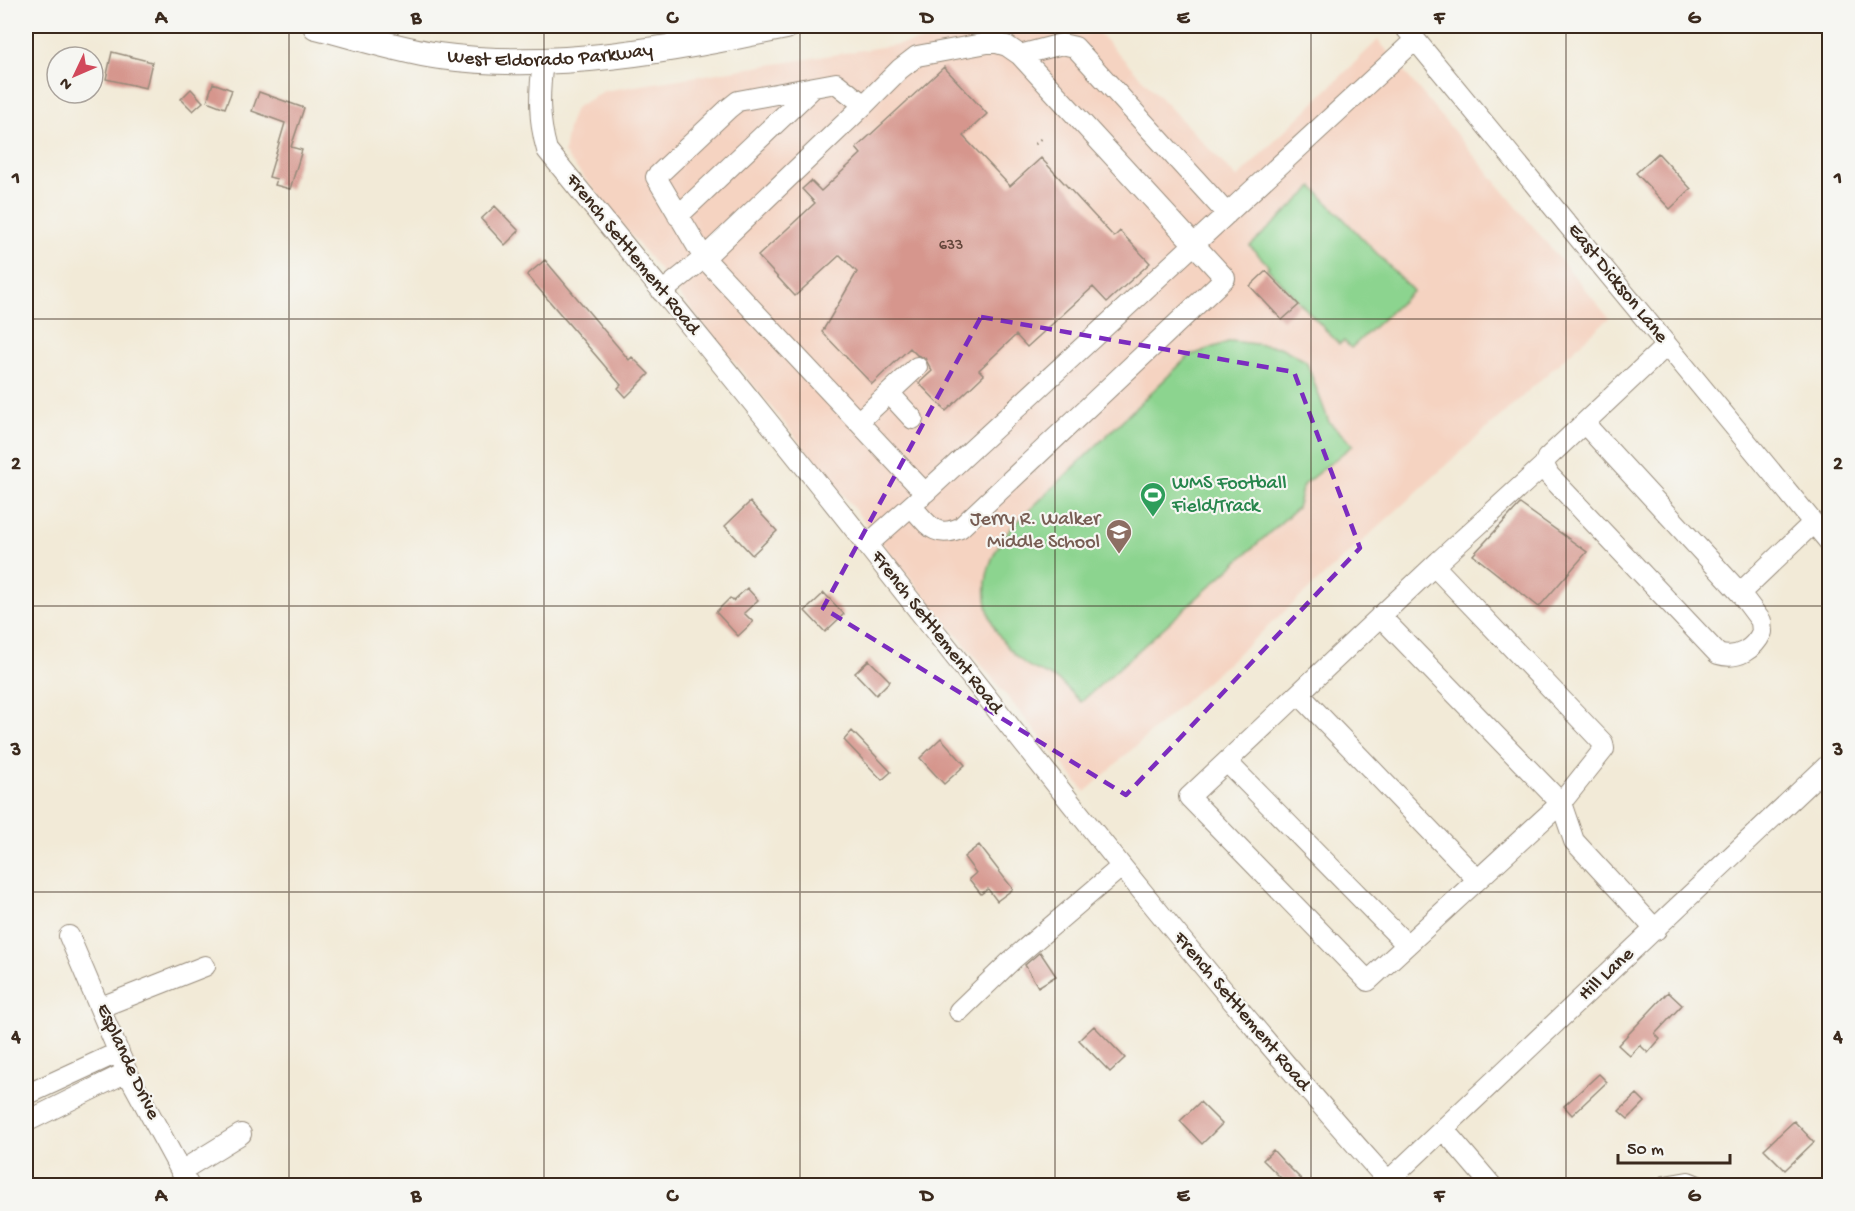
<svg xmlns="http://www.w3.org/2000/svg" width="1855" height="1211" viewBox="0 0 1855 1211" font-family="'Gochi Hand',sans-serif">
	<style>
		.built { fill: #f5d3c1 }
		.green { fill: #8cd48f; stroke: #647f56; stroke-width: 1.5 }
		.building { fill: #d6968d }
		.lines { fill: none; stroke-linecap: round; stroke-linejoin: round }
		.minor-casing { stroke: #968a7a; stroke-width: 22 }
		.major-casing { stroke: #968a7a; stroke-width: 28 }
		.path { stroke: #968a7a; stroke-width: 3; stroke-dasharray: 1.5 4.5; stroke-linecap: butt }
		.minor { stroke: #fff; stroke-width: 20 }
		.major { stroke: #fff; stroke-width: 26 }
		.marked { fill: none; stroke: #7b2cbf; stroke-width: 4.5; stroke-dasharray: 12 8; stroke-linejoin: round }
		.grid { fill: none; stroke: #3b2a1e; stroke-width: 1.5; stroke-opacity: 0.55 }
		.labels { text-anchor: middle; dominant-baseline: central; stroke-width: 4.5; stroke-linejoin: round; paint-order: stroke }
		.number-label { font-size: 16px; fill: #62453a }
		.street-label { font-size: 20px; fill: #3b2a1e; stroke: #f6f6f2 }
		.leisure-label { font-size: 20px; fill: #27864d; stroke: #f6f6f2; text-anchor: start }
		.education-label { font-size: 20px; fill: #785e54; stroke: #f6f6f2; text-anchor: end }
		.neatline { fill: none; stroke: #3b2a1e; stroke-width: 2 }
		.grid-label { font-size: 20px; text-anchor: middle; font-weight: bold; fill: #3b2a1e }
	</style>
	<rect width="100%" height="100%" fill="#f6f6f2"/>
	<filter id="ink" filterUnits="userSpaceOnUse"><feTurbulence type="fractalNoise" baseFrequency=".0167" numOctaves="2"/><feDisplacementMap in="SourceGraphic" scale="12" xChannelSelector="R" yChannelSelector="G"/><feConvolveMatrix kernelMatrix="1 2 1 2 8 2 1 2 1" color-interpolation-filters="sRGB"/></filter>
	<filter id="wash" filterUnits="userSpaceOnUse"><feTurbulence type="fractalNoise" baseFrequency=".008" numOctaves="4" result="noise"/><feDisplacementMap in="SourceGraphic" scale="24" xChannelSelector="R" yChannelSelector="G"/><feGaussianBlur stdDeviation="1.35" result="paint"/><feColorMatrix in="noise" values="0 0 0 0 0 0 0 0 0 0 0 0 0 0 0 0 0 1.4 0 .05"/><feComposite in="paint" operator="in"/></filter>
	<g filter="url(#wash)">
		<rect width="100%" height="100%" fill="#f2ead7"/>
		<path class="built" d="M1015,26H1092L1237,178L1378,40L1609,318L1085,792L564,153L568,128L575,108L604,91Z"/>
		<path class="green" d="M1313,187L1413,291L1351,348L1344,341L1339,344L1267,268L1269,266L1250,246Z
			M1231,341L1280,347L1306,361L1329,422L1353,445L1303,485L1297,508L1081,702C1073,695 1066,685 1057,680C1046,673 1033,670 1024,663C978,625 973,574 1011,528L1189,356Z"/>
		<g id="blocks">
			<path class="building" d="M112,52L152,62L146,88L106,79Z
				M944,67L987,114L963,136L1010,186L1041,158L1114,237L1120,231L1150,263L1107,302L1093,287L1027,347L1016,335L979,370L984,375L946,411L919,383L932,371L925,358L917,355L910,348L872,384L822,332L857,272L840,255L795,296L758,256L815,203L802,189L811,181L821,191L861,154L856,148Z
				M213,83L232,90L225,108L207,101Z
				M191,89L203,102L193,111L181,99Z
				M259,92L304,108L291,147L302,150L290,189L275,185L277,179L269,177L285,123L252,111Z
				M1658,153L1691,189L1670,209L1636,173Z
				M495,206L519,231L505,245L481,219Z
				M545,260L629,360L632,357L649,374L626,397L618,388L621,385L527,275Z
				M1266,271L1299,305L1282,320L1250,286Z
				M750,502L777,531L752,555L725,526Z
				M1520,504L1587,552L1539,607L1473,555Z
				M747,588L758,600L744,613L753,622L738,636L716,612L730,598L733,601Z
				M824,593L844,614L825,632L805,611Z
				M869,660L890,681L876,695L855,673Z
				M852,731L891,772L882,780L844,740Z
				M941,738L965,765L944,784L920,758Z
				M979,845L1013,889L997,901L988,889L981,894L969,879L976,873L964,857Z
				M1040,952L1056,976L1038,987L1025,965Z
				M1668,992L1682,1005L1655,1034L1660,1039L1648,1053L1640,1045L1630,1056L1618,1045Z
				M1094,1026L1125,1058L1110,1072L1079,1040Z
				M1599,1074L1607,1082L1572,1115L1564,1106Z
				M1637,1094L1645,1102L1628,1119L1619,1111Z
				M1200,1102L1222,1124L1202,1144L1180,1121Z
				M1794,1121L1814,1142L1785,1170L1764,1149Z
				M1273,1150L1282,1160L1307,1185H1288L1263,1160Z"/>
		</g>
	</g>
	<g filter="url(#ink)">
		<use href="#blocks" fill-opacity="0" stroke="#968a7a" stroke-width="1.5"/>
		<g class="lines">
			<g class="minor-casing">
				<path id="minor" d="M1404,26L1830,543
					M1020,55L1062,44L1075,47L1227,214
					M543,61C539,93 538,119 547,150C654,282 762,412 867,545C1037,761 1205,977 1388,1181
					M678,216L813,88
					M662,292L704,258L864,105
					M1667,345L1547,458L1544,465L1549,475L1718,654C1738,660 1754,649 1762,632L1761,621L1740,593L1813,523
					M889,393L913,419
					M858,422L917,367
					M1584,423L1740,593
					M1544,465L1439,561L1437,569L1603,743L1604,749L1561,803L1574,841L1656,930
					M911,506C928,524 934,539 960,528L1225,278L1020,55L1007,46L993,42L917,56L900,69L864,105L836,83L738,101L728,109L656,177L704,258L925,493L1415,40
					M867,545L921,497
					M1380,616L1561,803L1368,981L1189,797C1272,718 1356,640 1439,561
					M1299,694L1477,879
					M1227,762L1407,945
					M69,936L127,1072L189,1186
					M101,1007L205,966
					M959,1011L1012,960L1121,867
					M26,1095L119,1052
					M26,1122L127,1072
					M1444,1130L1492,1186
					M181,1171L241,1134
					M1383,1186L1830,763
					M1665,1186L1688,1182L1698,1186"/>
			</g>
			<g class="major-casing">
				<g id="major">
					<path id="s1" d="M316,26C356,36 398,50 439,56C556,72 672,49 786,26"/>
				</g>
			</g>
			<path class="path" d="M1035,144L1041,139"/>
			<use href="#minor" class="minor"/>
			<use href="#major" class="major"/>
		</g>
	</g>
	<path class="marked" d="M981,317L1294,372L1360,548L1126,795L823,608Z"/>
	<path class="grid" d="M289,26V1186M544,26V1186M800,26V1186M1055,26V1186M1311,26V1186M1566,26V1186M26,319H1830M26,606H1830M26,892H1830"/>
	<defs>
		<g id="stadium-pin" transform="scale(1.35)"><path d="M0 17L-7.5 6A9.5 9.5 0 1 1 7.5 6Z" fill="#2e9e5b" stroke="#f6f6f2"/><path d="M0-5a6.5 5 0 1 0 0 10a6.5 5 0 1 0 0-10ZM-3.5-1.8h7v3.6h-7Z" fill="#fff"/></g>
		<g id="school-pin" transform="scale(1.35)"><path d="M0 17L-7.5 6A9.5 9.5 0 1 1 7.5 6Z" fill="#8d6e63" stroke="#f6f6f2"/><path d="M0-5L7-2L0 1L-7-2ZM-4 1L0 2.5L4 1V4Q0 6-4 4Z" fill="#fff"/></g>
	</defs>
	<g fill-rule="evenodd">
		<use href="#stadium-pin" x="1153" y="495"/>
		<use href="#school-pin" x="1119" y="532"/>
	</g>
	<g class="labels">
		<g class="number-label">
			<text x="951" y="246">633</text>
		</g>
		<g class="street-label">
			<text stroke="none"><textPath href="#s1" startOffset="238">West Eldorado Parkway</textPath></text>
			<text transform="translate(632 255) rotate(51)">French Settlement Road</text>
			<text transform="translate(1617 284) rotate(51)">East Dickson Lane</text>
			<text transform="translate(936 633) rotate(52)">French Settlement Road</text>
			<text transform="translate(1607 975) rotate(-43)">Hill Lane</text>
			<text transform="translate(1241 1012) rotate(50)">French Settlement Road</text>
			<text transform="translate(127 1062) rotate(65)">Esplande Drive</text>
		</g>
		<g class="leisure-label">
			<text x="1172" y="484">WMS Football<tspan x="1172" dy="23">Field/Track</tspan></text>
		</g>
		<g class="education-label">
			<text x="1100" y="520">Jerry R. Walker<tspan x="1100" dy="23">Middle School</tspan></text>
		</g>
	</g>
	<rect width="1855" height="1211" fill="none" stroke="#f6f6f2" stroke-width="66"/>
	<g transform="translate(75 75) rotate(226)"><circle r="28" fill="#f6f6f2" stroke="#aba49d" stroke-width="1.5"/>
	<path d="M0-4.5L10 22L0 15L-10 22Z" fill="#d1495b"/>
	<text y="-9" font-size="16" font-weight="bold" text-anchor="middle" fill="#3b2a1e">N</text>
	</g>
	<path d="M1618 1154v9h112v-9" fill="none" stroke="#3b2a1e" stroke-width="3"/>
	<text x="1627" y="1154" font-size="18" fill="#3b2a1e" stroke="#f6f6f2" stroke-width="4.5" paint-order="stroke">50 m</text>
	<rect x="33" y="33" width="1789" height="1145" class="neatline"/>
	<g class="grid-label">
		<text x="161" y="23">A</text>
		<text x="416" y="23">B</text>
		<text x="672" y="23">C</text>
		<text x="927" y="23">D</text>
		<text x="1183" y="23">E</text>
		<text x="1439" y="23">F</text>
		<text x="1694" y="23">G</text>
		<text x="16" y="183">1</text>
		<text x="1838" y="183">1</text>
		<text x="16" y="469">2</text>
		<text x="1838" y="469">2</text>
		<text x="16" y="755">3</text>
		<text x="1838" y="755">3</text>
		<text x="16" y="1042">4</text>
		<text x="1838" y="1042">4</text>
		<text x="161" y="1201">A</text>
		<text x="416" y="1201">B</text>
		<text x="672" y="1201">C</text>
		<text x="927" y="1201">D</text>
		<text x="1183" y="1201">E</text>
		<text x="1439" y="1201">F</text>
		<text x="1694" y="1201">G</text>
	</g>
</svg>
